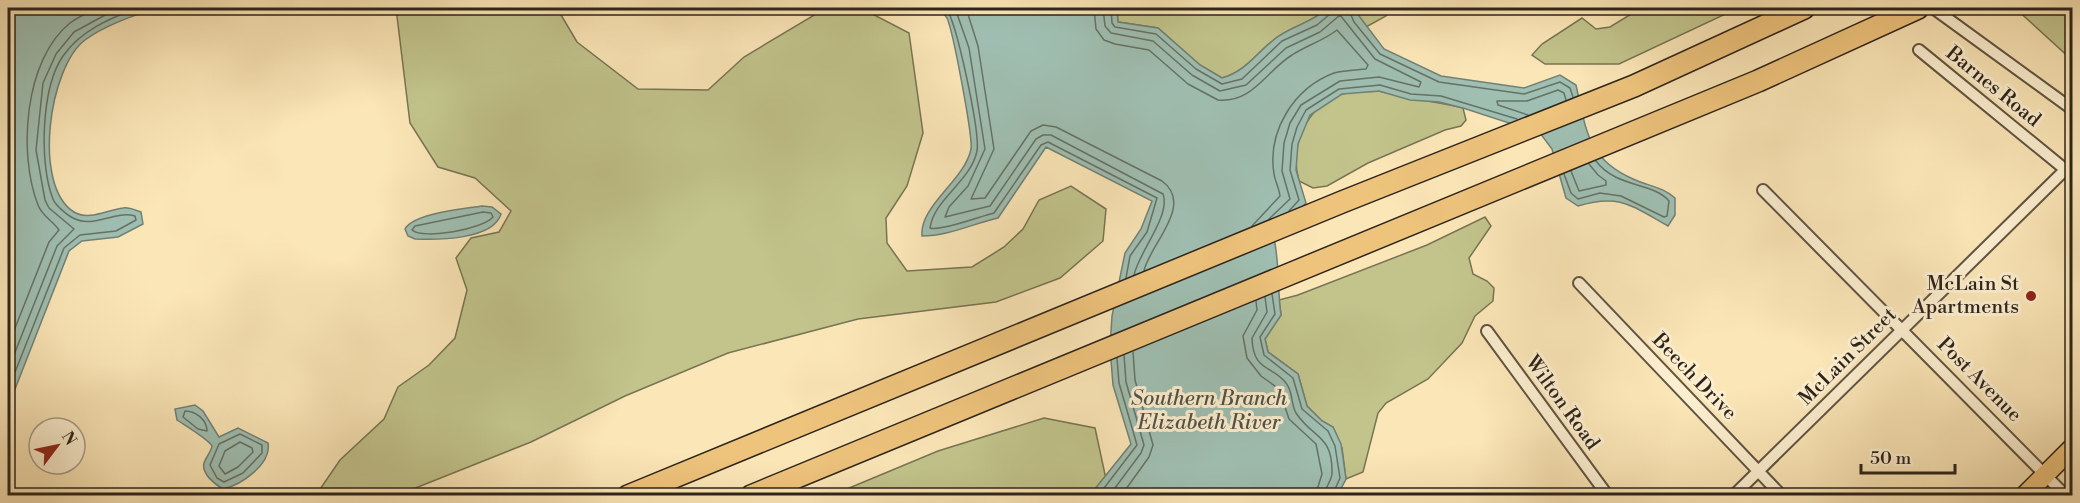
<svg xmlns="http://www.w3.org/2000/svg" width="2080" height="503" viewBox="0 0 2080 503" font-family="'Libre Bodoni',serif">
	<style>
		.green { fill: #c2c48c; stroke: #787454; stroke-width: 1.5 }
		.water { fill: #9fbfb2; stroke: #718176; stroke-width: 1.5 }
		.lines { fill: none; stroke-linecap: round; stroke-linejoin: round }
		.shore { stroke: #667266; stroke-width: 1.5 }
		.street-casing { stroke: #605442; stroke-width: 14 }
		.primary-casing { stroke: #2d241b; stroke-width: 21 }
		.highway-casing { stroke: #2d241b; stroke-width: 24 }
		.street { stroke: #fcefd0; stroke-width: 10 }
		.primary { stroke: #eec37c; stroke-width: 18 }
		.highway { stroke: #eec37c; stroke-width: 21 }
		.poi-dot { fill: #8f2418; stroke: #fcefd0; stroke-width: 2 }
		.labels { text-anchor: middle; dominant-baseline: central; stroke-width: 6; stroke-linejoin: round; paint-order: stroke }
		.street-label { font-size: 20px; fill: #2d241b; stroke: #fcefd0 }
		.poi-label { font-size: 20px; fill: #2d241b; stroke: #fcefd0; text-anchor: end }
		.water-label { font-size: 21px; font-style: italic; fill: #4f5248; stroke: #fcefd0 }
	</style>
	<rect width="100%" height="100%" fill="#fbe6b7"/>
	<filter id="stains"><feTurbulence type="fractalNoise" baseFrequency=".00333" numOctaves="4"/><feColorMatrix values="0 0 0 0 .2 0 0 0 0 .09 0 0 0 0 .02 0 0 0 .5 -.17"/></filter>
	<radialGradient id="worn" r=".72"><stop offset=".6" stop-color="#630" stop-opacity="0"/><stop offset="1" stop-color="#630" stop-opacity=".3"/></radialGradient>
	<path class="green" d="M396,8H557L577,42L638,89L708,90L744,57L826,8H861L909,33L923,133L907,186L886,218L887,243L907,271L972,267L1004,247L1023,229L1039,200L1071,186L1106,209L1103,241L1060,278L996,302L858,319L728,353L625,396L531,442L398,495H316L340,460L384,419L398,387L429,365L455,338L467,290L456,258L471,238L499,232L511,211L475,178L438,167L410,123Z
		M1117,8H1328C1310,23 1296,25 1279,36C1258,50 1247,71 1222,78L1200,65L1158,28L1118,22Z
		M1353,8H1393L1386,16L1366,27Z
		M1641,8H1730L1732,11L1619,64H1545L1532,55L1542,44L1582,18L1596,29L1610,27Z
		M2015,8H2072V60Z
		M1379,91C1407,99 1435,101 1463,108L1466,120L1461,126L1445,130L1368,163L1327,186L1313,188L1299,181C1289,146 1306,106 1342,94C1353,91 1368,92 1379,91Z
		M1485,217L1491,226L1469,258L1473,274L1487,281L1494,288L1493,301L1475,316L1462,343L1428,379L1386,403L1378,413L1363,472L1346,479L1342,448L1333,427L1322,421L1307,406L1298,374L1268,352L1265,339L1281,315L1279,300L1298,295L1427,245Z
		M1044,418L1095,428L1106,479L1090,495L830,496L938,451Z"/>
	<path class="water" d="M8,8H156C133,16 105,25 85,40C49,67 32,186 74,212C89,221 107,210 123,208C129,207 135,210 141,212L143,224L118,237L82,241L69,251L8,407Z
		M938,8H1117L1118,22L1158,28L1200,65L1222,78C1248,71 1258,50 1279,36C1295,25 1313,22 1328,8H1353L1384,49L1441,76L1524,88L1560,75L1576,85C1586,129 1587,159 1633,179C1648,186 1663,187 1675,198V215L1668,226C1632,206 1620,193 1578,206L1566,198L1552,149L1540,133L1463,108L1439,102L1410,100L1379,91L1342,94L1310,115L1298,144L1296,170L1306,203L1273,234C1280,261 1277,288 1281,315L1265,339L1268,352L1298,374L1307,406L1322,421L1333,427L1341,444L1346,479L1337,496L1090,495L1131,444L1113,385L1110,347L1112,316L1125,253L1141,229L1152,201L1046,147L998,218C972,224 948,236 922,236C919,206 965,180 971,149C973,137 953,31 947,18C945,15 941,11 938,8Z
		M482,206L492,207L501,214C493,240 437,240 415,239L408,236L405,229C413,213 464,209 482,206Z
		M195,405L203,411L219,437L238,428L268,443C272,464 241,485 223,489C216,485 201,474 204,463C206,457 211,452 212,446C208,439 186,426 177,420L175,409Z"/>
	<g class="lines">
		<path class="shore" d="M946,8C957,23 980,132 977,151C971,181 934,199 930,228C939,232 981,216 994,213L1041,145L1048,142L1157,198L1147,232L1130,256L1126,278
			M955,8L969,48L985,149L968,186L949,207L945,217L990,206L1036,139L1043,135H1051L1163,194C1171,215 1139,252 1134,275
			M966,8L978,46L994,149L971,199L985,198L1031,131L1043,125L1056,127L1162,181C1195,205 1149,245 1144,271
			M1094,8L1096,29L1104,40L1115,44L1149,50L1188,84L1218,100C1253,103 1266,71 1292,55C1307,45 1323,41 1337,30L1368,65L1366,69C1356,70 1344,70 1334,73C1294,88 1267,131 1274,174C1275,181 1279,188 1280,196L1252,226
			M1103,8L1105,26L1111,33L1153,41L1192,75L1220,91L1246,85L1286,48L1320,32L1340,15L1375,59L1421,82L1419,87L1379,77L1340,81L1301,105L1290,123L1284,143L1282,171L1290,199L1269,219
			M1111,8L1112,23L1115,27L1156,34L1196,69L1222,84L1242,79L1282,41L1317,25L1330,14L1332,8
			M1348,8L1354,22L1380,54L1439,82L1524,94L1560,82L1570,88L1573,97
			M1528,115L1498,105L1497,101H1527L1558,90L1564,93L1566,100
			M1571,171L1579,191L1606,185V181L1598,175L1589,164
			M1564,174L1571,193L1578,199L1600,193L1621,196L1664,217L1667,216L1669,201C1653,182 1616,188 1596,161
			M1289,211L1299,200L1290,170L1292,144L1297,127L1306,110L1339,89L1380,85L1411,94L1441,96L1517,119
			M483,212L491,213L493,217C483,229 424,240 412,230L415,226Z
			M1272,294L1275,314L1260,337L1264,355L1293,378L1302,409L1328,431L1335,446L1340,478L1332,496
			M1265,297L1267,312L1252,338C1253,372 1272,365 1286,383C1293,391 1291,405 1296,413C1313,439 1333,434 1332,474C1331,482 1325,487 1324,496
			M1256,301L1257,310L1243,336L1247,358L1261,376L1279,389L1289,419L1316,444L1322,474L1315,496
			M8,346L49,242L59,230C53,221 42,216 38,205C18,154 24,60 70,23C78,17 89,12 99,8
			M8,370L57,246L74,229L49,208L45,200L36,150L43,83L56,54L74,32L118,8
			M8,390L64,248L80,235L116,231L136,220L135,216C114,210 94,229 73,218C67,215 55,205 53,199C39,164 41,88 63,56C80,31 110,18 138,8
			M185,411C196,411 207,420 207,431L198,429L183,417Z
			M240,434L262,445V453L243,473L224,482L217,478L210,465L219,444Z
			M240,442L252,448L253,452L238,467L225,474L219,466L225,451Z
			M1098,496L1137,445L1119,383L1117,358
			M1109,496L1141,453L1144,445L1126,382L1124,355
			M1121,496L1149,457L1153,445L1135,380L1133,352"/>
		<g class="street-casing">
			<path id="street" d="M1933,8L2072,109
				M1919,50L2072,175
				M1763,190L2066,496
				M1579,283L1782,496
				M1487,331L1608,496
				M1733,496L2066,169"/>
		</g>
		<g class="primary-casing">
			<path id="primary" d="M2024,496L2072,448"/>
		</g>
		<g class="highway-casing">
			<path id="highway" d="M628,496L1342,202L1634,86L1804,8
				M751,496L1758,81L1918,8"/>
		</g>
		<use href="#street" class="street"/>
		<use href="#primary" class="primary"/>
		<use href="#highway" class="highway"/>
	</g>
	<circle class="poi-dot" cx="2031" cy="296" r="6"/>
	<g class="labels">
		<g class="street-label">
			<text transform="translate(1993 87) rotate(39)">Barnes Road</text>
			<text transform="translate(1848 357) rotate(-45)">McLain Street</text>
			<text transform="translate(1694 377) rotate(46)">Beech Drive</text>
			<text transform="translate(1979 380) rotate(45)">Post Avenue</text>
			<text transform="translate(1562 403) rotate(54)">Wilton Road</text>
		</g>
		<g class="poi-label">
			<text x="2019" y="284">McLain St<tspan x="2019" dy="23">Apartments</tspan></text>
		</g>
		<g class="water-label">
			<text x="1209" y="399">Southern Branch<tspan x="1209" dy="24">Elizabeth River</tspan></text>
		</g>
	</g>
	<rect width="2080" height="503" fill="none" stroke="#fbe6b7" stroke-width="30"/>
	<rect x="9" y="9" width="2062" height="485" fill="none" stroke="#2d241b" stroke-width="3"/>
	<rect x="15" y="15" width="2050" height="473" fill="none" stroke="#2d241b" stroke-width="1.5"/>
	<g transform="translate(57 446) rotate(58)"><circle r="28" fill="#fcefd0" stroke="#a99e88" stroke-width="1.5"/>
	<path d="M0-4.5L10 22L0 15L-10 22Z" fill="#8f2418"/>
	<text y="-9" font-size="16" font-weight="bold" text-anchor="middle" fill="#2d241b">N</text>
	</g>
	<path d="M1861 464v9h94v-9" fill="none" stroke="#2d241b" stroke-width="3"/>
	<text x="1870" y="464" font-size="18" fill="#2d241b" stroke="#fcefd0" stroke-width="4.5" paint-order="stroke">50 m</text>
	<rect width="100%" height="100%" filter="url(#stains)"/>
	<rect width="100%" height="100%" fill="url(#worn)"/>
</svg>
